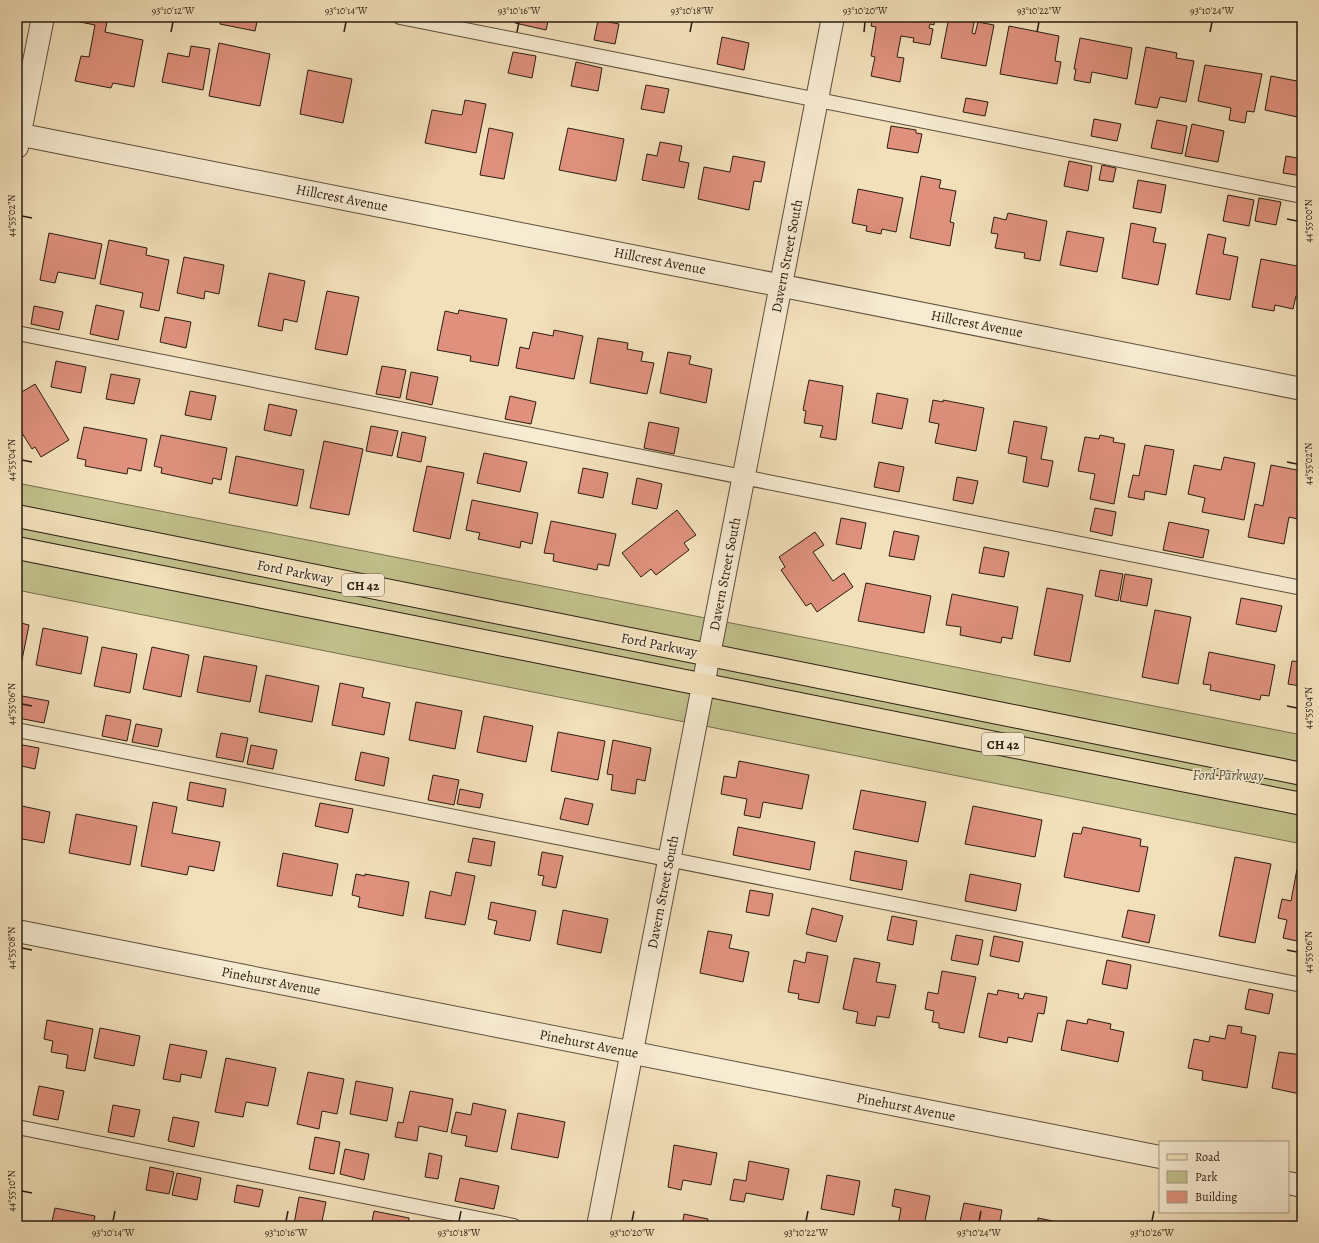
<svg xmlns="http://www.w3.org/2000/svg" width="1319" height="1243" viewBox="0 0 1319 1243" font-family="Alegreya,serif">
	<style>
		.green { fill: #c1c08b; stroke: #766e4e }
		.building { fill: #df917d; stroke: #2a1d10 }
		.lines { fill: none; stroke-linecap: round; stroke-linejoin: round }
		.service-casing { stroke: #5c4e3a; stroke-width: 16 }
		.minor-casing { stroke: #5c4e3a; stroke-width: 24 }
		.primary-casing { stroke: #2a1d10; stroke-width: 24 }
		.service { stroke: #f7ebd2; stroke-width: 14 }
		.minor { stroke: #f7ebd2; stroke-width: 22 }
		.primary { stroke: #f2e0ba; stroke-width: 22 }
		.ticks { fill: none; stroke: #2a1d10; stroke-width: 1.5 }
		.labels { text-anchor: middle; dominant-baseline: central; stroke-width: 3; stroke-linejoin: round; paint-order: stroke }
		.shield { fill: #f7ebd2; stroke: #685b4a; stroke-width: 1 }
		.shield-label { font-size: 13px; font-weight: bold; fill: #2a1d10 }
		.street-label { font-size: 14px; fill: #2a1d10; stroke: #f7ebd2 }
		.park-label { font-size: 14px; font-style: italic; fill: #574e35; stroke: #f7ebd2 }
		.neatline { fill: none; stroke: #2a1d10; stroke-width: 1.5 }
		.ticks-label { font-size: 10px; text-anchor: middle; fill: #2a1d10 }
	</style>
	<rect width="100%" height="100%" fill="#f2e0ba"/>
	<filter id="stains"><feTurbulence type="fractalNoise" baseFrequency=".005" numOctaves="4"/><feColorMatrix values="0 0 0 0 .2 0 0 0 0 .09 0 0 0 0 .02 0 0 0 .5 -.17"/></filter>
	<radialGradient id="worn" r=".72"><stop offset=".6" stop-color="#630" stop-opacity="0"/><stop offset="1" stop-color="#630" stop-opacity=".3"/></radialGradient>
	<path class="green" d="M17,483L1302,735V844L17,590Z"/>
	<path class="building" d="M76,17H108L105,32L143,40L134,87L113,83L111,88L75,81L81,56L89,57L95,25L75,21Z
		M221,17H258L255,31L220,24Z
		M516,17H549L546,30L515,23Z
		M873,17H935L934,25L930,24L929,28L933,29L930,45L913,42L914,38L901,36L897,57L904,58L900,82L871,76L875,57L871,56L876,27L871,26Z
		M949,17H975L972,33L975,34L978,22L994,25L986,66L941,58Z
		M598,20L619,24L615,44L594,40Z
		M1009,26L1059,36L1055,61L1061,62L1057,84L1000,74Z
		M722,37L749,43L744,70L717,64Z
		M1080,38L1132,48L1127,79L1092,72L1090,83L1074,80L1076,69H1074Z
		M219,43L270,54L260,106L209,96Z
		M191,46L210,49L203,90L162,82L168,53L189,57Z
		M1146,47L1177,53L1176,58L1194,61L1186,102L1160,97L1157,108L1135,104Z
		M513,52L536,56L532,78L508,73Z
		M576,62L602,68L598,91L571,86Z
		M1205,65L1262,74L1254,112L1247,111L1245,123L1229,120L1231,108L1198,101Z
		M308,70L352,79L343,123L300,114Z
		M1271,76L1302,82V118L1265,110Z
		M646,85L669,89L664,113L641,109Z
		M966,98L988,102L985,116L963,112Z
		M465,100L486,104L476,153L425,143L432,110L462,115Z
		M1094,119L1121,124L1117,141L1091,136Z
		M1157,120L1187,126L1182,154L1151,148Z
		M1192,124L1224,131L1218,162L1185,156Z
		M891,126L916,130V133L922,134L918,153L887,148Z
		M489,128L513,133L504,179L480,175Z
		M568,128L624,139L616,181L559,170Z
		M660,142L682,146L679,161L689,163L684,188L642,180L647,154L657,156Z
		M733,156L765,162L761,182L754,181L749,210L698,199L704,167L730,172Z
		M1286,156L1302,159V176L1283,173Z
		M1069,161L1092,166L1088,191L1064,186Z
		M1102,165L1116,168L1113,182L1099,180Z
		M921,176L941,180L939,188L956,191L950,222L954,223L950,246L910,238Z
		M1138,180L1166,185L1161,213L1133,208Z
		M858,189L903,198L896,232L882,229L881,234L866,231L867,226L852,223Z
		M1228,195L1254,200L1249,226L1223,221Z
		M1259,198L1281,202L1276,225L1255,221Z
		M1008,213L1047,221L1040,261L1024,258L1025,253L995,248L998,234L991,233L994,217L1006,220Z
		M1131,223L1156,228L1153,242L1166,244L1158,285L1122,278Z
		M1067,231L1104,238L1097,272L1060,265Z
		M49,233L102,244L95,279L58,272L55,283L40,280Z
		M1208,234L1226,238L1223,254L1238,257L1230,300L1196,294Z
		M109,240L147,248L146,255L169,260L159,311L140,307L143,293L100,284Z
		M184,257L224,265L219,294L205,291L204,299L177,293Z
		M1261,259L1302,267V297L1296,296L1293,309L1275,305L1274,311L1252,307Z
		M269,273L305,281L297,322L284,319L282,331L258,326Z
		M327,291L359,297L347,355L315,349Z
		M96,305L124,311L118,340L90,334Z
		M34,306L63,312L59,330L31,324Z
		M459,310L507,319L498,366L470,361L471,356L437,350L445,311L458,314Z
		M165,317L191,322L186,348L160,342Z
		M554,330L583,336L574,379L516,368L520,347L529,349L533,332L553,336Z
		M598,338L628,343L627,349L643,352L641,361L654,363L647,394L590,383Z
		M668,352L691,356L689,364L712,369L706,403L660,393Z
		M56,361L86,367L81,393L51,387Z
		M382,366L406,370L400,398L376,394Z
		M411,372L438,377L432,405L406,399Z
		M111,374L140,379L134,404L106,399Z
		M809,380L843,386L836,440L820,437L823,426L804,423L806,411L803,410Z
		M35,384L69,440L41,457L35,447L32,449L17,425V395Z
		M190,391L216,396L211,420L185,415Z
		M877,393L908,399L902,429L872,423Z
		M510,396L536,402L531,424L505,419Z
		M933,400L943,402V400L984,408L976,451L935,443L939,424L929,422Z
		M269,404L297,410L291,436L264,430Z
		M1014,421L1047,427L1041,459L1053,461L1048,487L1023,482L1027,457L1008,453Z
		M649,422L679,428L674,454L644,448Z
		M371,426L398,431L392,456L366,451Z
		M84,427L147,439L141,471L128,468L127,474L85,466L86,460L77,458Z
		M402,432L426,437L421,462L397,457Z
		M161,435L227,448L221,480L213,478L212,484L161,473L162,468L154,466Z
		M1100,435L1114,438L1113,442L1125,444L1114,504L1090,499L1095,474L1078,471L1085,437L1099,439Z
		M324,441L363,449L349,515L310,508Z
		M1145,445L1174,450L1166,495L1145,491L1144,500L1128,497L1133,475L1139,476Z
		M484,453L527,462L520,492L477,483Z
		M236,456L304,470L297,506L229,493Z
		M1224,457L1255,463L1244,520L1202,512L1205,498L1188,494L1194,465L1221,470Z
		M879,462L904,467L899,492L874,487Z
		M1271,465L1302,471V520L1289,517L1284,544L1248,537L1255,504L1263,506Z
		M427,466L464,473L450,539L413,531Z
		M583,468L608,473L603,498L578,493Z
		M957,477L978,481L973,504L953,500Z
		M637,478L662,484L657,509L632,504Z
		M472,500L538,513L532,544L521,541L520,548L478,539L480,533L466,530Z
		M1095,508L1116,512L1112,536L1090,531Z
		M677,510L696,535L684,543L689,550L656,575L651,569L641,577L622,553Z
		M841,518L866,523L861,549L836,544Z
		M551,521L616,534L609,566L598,564L597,570L553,561L554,554L544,553Z
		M1169,522L1209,530L1203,558L1163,550Z
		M894,531L919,536L914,560L889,556Z
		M815,532L824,545L813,552L833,581L844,573L853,587L817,612L811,603L806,606L781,570L785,567L779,557Z
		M984,547L1009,552L1004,577L979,573Z
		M1100,570L1123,574L1118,601L1095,596Z
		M1125,574L1152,579L1147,606L1120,601Z
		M866,583L931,596L924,633L858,621Z
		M1047,588L1083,595L1070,662L1034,655Z
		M952,594L1018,607L1012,639L1002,637L1001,643L960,635L961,627L946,625Z
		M1241,598L1282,606L1276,632L1236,624Z
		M1155,610L1191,617L1178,684L1142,677Z
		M17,622L29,625L21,665L17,664Z
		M43,628L88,637L81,674L36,665Z
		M102,647L137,654L130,693L94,686Z
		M152,647L189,655L181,697L143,689Z
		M1209,652L1275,665L1269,696L1261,695L1260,700L1210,690L1211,685L1203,684Z
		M204,656L257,666L250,702L197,692Z
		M1292,661L1302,662V700L1298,699L1300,686L1288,684Z
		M266,675L319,686L312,722L259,712Z
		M340,683L364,688L362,697L390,703L384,735L332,725Z
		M22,696L49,701L44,723L18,718Z
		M416,702L462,711L455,749L409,740Z
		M106,715L131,720L127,741L102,736Z
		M484,716L533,726L526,762L477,752Z
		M136,724L162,729L158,747L132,742Z
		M558,732L605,741L598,780L551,771Z
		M221,733L248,738L243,762L216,757Z
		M613,740L651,748L645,781L637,779L635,794L611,790L613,775L607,774Z
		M17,744L39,748L35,769L17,765Z
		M251,745L277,750L273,769L247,764Z
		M361,752L389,758L384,786L355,780Z
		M739,761L809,775L802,809L763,802L760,818L744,815L747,799L721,794L724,776L736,778Z
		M433,775L459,780L454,805L428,800Z
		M190,782L226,789L223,807L187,800Z
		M460,789L483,794L480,808L457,804Z
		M861,790L926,802L918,842L853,829Z
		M565,798L593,804L588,825L560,819Z
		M153,802L177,807L172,833L220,842L214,871L189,866L187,875L141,866Z
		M320,803L353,809L348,833L315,826Z
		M17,805L50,812L44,843L17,838Z
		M973,806L1042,820L1035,857L965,844Z
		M76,814L137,826L130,865L69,853Z
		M738,827L815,842L810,870L733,855Z
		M1083,827L1141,839L1140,846L1148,847L1139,892L1064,877L1073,833L1081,834Z
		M473,838L495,842L491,866L468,862Z
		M855,851L907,861L902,890L850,880Z
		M542,852L563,856L556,888L542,885L544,876L538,875Z
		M283,853L338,864L332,896L277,886Z
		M1235,857L1271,864L1255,943L1219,936Z
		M1297,869L1302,870V942L1283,938L1287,920L1278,918L1282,899L1291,901Z
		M456,872L475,876L465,925L425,918L430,891L451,896Z
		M356,874L365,876V874L409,882L403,916L358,907L360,897L352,895Z
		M970,874L1021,884L1016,911L965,901Z
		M750,890L773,894L769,916L746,912Z
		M491,902L536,911L530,941L494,934L497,921L488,919Z
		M812,908L843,916L836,942L806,934Z
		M563,910L608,919L601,953L557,944Z
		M1128,910L1155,915L1149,943L1122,937Z
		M892,916L917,921L913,945L887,940Z
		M708,931L732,935L729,948L749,952L743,982L700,973Z
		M956,935L983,940L978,965L951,960Z
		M994,936L1023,942L1019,962L990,956Z
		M807,952L828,956L819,1003L798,999L799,994L788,992L794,960L805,963Z
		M854,958L880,963L876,982L896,985L889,1018L877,1016L875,1026L856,1023L858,1012L843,1009Z
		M1107,960L1131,965L1127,989L1102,984Z
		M942,971L976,977L964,1033L939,1028V1023L932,1022L934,1011L925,1009L928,992L938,994Z
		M1249,989L1273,994L1269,1014L1245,1009Z
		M998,990L1019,994L1018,998L1023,999L1025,993L1047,997L1044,1014L1038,1013L1032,1042L1008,1037L1007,1043L979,1037L988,993L997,995Z
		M1088,1019L1111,1024L1110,1029L1124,1032L1118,1062L1061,1050L1067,1020L1087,1024Z
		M47,1020L93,1029L85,1071L66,1068L68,1055L51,1052L53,1041L44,1039Z
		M1228,1025L1242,1027L1241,1033L1256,1036L1247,1088L1202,1080L1203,1071L1188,1068L1194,1039L1209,1042L1210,1036L1225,1039Z
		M100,1028L140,1036L134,1066L94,1058Z
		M170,1044L207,1051L201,1078L181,1074L180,1082L163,1079Z
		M1279,1052L1302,1055V1100H1299L1300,1094L1272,1088Z
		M226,1058L276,1068L268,1106L246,1102L243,1117L215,1112Z
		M308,1072L344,1079L337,1114L322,1111L319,1129L297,1124Z
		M356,1081L393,1088L387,1121L350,1114Z
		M39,1086L64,1091L58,1120L33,1115Z
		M410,1091L453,1099L447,1132L419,1126L417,1141L395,1137L398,1122L403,1123Z
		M473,1103L506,1110L497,1152L465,1146L467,1136L451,1133L456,1112L471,1115Z
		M113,1105L140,1110L134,1137L108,1132Z
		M518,1113L565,1122L558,1158L511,1149Z
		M173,1117L199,1122L194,1147L168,1141Z
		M315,1137L340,1142L334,1174L309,1169Z
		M674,1145L717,1153L711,1185L683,1180L681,1190L668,1187Z
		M345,1149L369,1154L364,1180L340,1174Z
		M429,1153L442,1156L438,1179L425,1177Z
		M749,1161L789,1169L783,1200L746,1193L744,1202L730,1200L734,1179L746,1181Z
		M150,1167L174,1172L169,1194L146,1190Z
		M177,1173L201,1178L197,1200L172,1195Z
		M827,1175L860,1181L854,1215L821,1209Z
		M460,1178L499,1186L494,1209L455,1201Z
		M237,1185L263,1190L259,1207L234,1202Z
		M895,1189L930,1196L924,1226L898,1225L901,1208L892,1206Z
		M299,1197L326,1202L321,1226L294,1224Z
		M964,1203L1002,1210L999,1226H959Z
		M55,1208L95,1216L93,1226H51Z
		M374,1211L409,1218L408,1226H371Z
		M684,1214L708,1219L706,1226H682Z
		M1038,1218L1073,1225V1226H1037Z
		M413,1223L427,1226H413Z"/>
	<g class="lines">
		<g class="service-casing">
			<path id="service" d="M400,17L1302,196
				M17,333L1302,588
				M17,730L1302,985
				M17,1127L514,1226"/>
		</g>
		<g class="minor-casing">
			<path id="minor" d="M17,134L1302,389
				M17,147L43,17
				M17,931L1160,1157
				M1288,1183L1302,1186
				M598,1226L833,17"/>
		</g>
		<g class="primary-casing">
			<path id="primary" d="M17,516L1302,774
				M17,548L1302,804"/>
		</g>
		<use href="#service" class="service"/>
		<use href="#minor" class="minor"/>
		<use href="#primary" class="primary"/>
	</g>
	<path class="ticks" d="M171,32L173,22M344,32L346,22M517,32L519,22M690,32L692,22M864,32L865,22M1037,32L1039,22M1210,32L1212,22M22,216L32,218M1287,219L1297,221M22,460L32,462M1287,462L1297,464M22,704L32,706M1287,706L1297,708M22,948L32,950M1287,950L1297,952M22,1191L32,1193M113,1221L115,1211M286,1221L288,1211M459,1221L461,1211M632,1221L634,1211M806,1221L808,1211M979,1221L981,1211M1152,1221L1154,1211"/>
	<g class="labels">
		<g class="shield">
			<rect x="342" y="574" width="42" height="22" rx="3"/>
			<rect x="982" y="733" width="42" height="22" rx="3"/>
		</g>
		<g class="shield-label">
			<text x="363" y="585">CH 42</text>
			<text x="1003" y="744">CH 42</text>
		</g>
		<g class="street-label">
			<text transform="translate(342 198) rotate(11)">Hillcrest Avenue</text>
			<text transform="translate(787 256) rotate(-79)">Davern Street South</text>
			<text transform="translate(660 261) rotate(11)">Hillcrest Avenue</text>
			<text transform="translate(977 324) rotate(11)">Hillcrest Avenue</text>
			<text transform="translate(295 572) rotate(11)">Ford Parkway</text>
			<text transform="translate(725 574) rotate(-79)">Davern Street South</text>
			<text transform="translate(659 645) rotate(11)">Ford Parkway</text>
			<text transform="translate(663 892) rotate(-79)">Davern Street South</text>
			<text transform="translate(271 981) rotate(11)">Pinehurst Avenue</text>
			<text transform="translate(589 1044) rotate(11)">Pinehurst Avenue</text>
			<text transform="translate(906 1107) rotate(11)">Pinehurst Avenue</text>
		</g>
		<g class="park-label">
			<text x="1228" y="775">Ford Parkway</text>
		</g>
	</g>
	<rect width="1319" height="1243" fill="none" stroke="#f2e0ba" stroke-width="44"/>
	<rect x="1159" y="1141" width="130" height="72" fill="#f7ebd2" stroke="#a59984"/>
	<rect x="1167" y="1154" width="20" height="6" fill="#f2e0ba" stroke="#a59984"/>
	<text x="1195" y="1161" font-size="12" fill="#2a1d10">Road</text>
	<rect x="1167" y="1171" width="20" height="12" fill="#c1c08b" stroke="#a59984"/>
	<text x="1195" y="1181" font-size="12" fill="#2a1d10">Park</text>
	<rect x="1167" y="1191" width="20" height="12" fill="#df917d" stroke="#a59984"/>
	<text x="1195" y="1201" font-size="12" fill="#2a1d10">Building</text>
	<rect x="22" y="22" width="1275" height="1199" class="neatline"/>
	<g class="ticks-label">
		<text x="173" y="14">93°10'12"W</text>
		<text x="346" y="14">93°10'14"W</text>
		<text x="519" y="14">93°10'16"W</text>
		<text x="692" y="14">93°10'18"W</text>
		<text x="865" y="14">93°10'20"W</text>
		<text x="1039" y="14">93°10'22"W</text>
		<text x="1212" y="14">93°10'24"W</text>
		<text transform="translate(11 216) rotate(-90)" y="4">44°55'02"N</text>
		<text transform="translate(1308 221) rotate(-90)" y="4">44°55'00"N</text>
		<text transform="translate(11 460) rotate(-90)" y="4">44°55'04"N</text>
		<text transform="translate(1308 464) rotate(-90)" y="4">44°55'02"N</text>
		<text transform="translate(11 704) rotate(-90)" y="4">44°55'06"N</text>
		<text transform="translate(1308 708) rotate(-90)" y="4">44°55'04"N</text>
		<text transform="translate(11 948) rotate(-90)" y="4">44°55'08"N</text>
		<text transform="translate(1308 952) rotate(-90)" y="4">44°55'06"N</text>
		<text transform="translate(11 1191) rotate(-90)" y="4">44°55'10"N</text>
		<text x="113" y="1236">93°10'14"W</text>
		<text x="286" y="1236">93°10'16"W</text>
		<text x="459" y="1236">93°10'18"W</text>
		<text x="632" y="1236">93°10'20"W</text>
		<text x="806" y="1236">93°10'22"W</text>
		<text x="979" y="1236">93°10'24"W</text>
		<text x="1152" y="1236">93°10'26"W</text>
	</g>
	<rect width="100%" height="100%" filter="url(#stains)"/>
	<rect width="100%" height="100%" fill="url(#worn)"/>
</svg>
